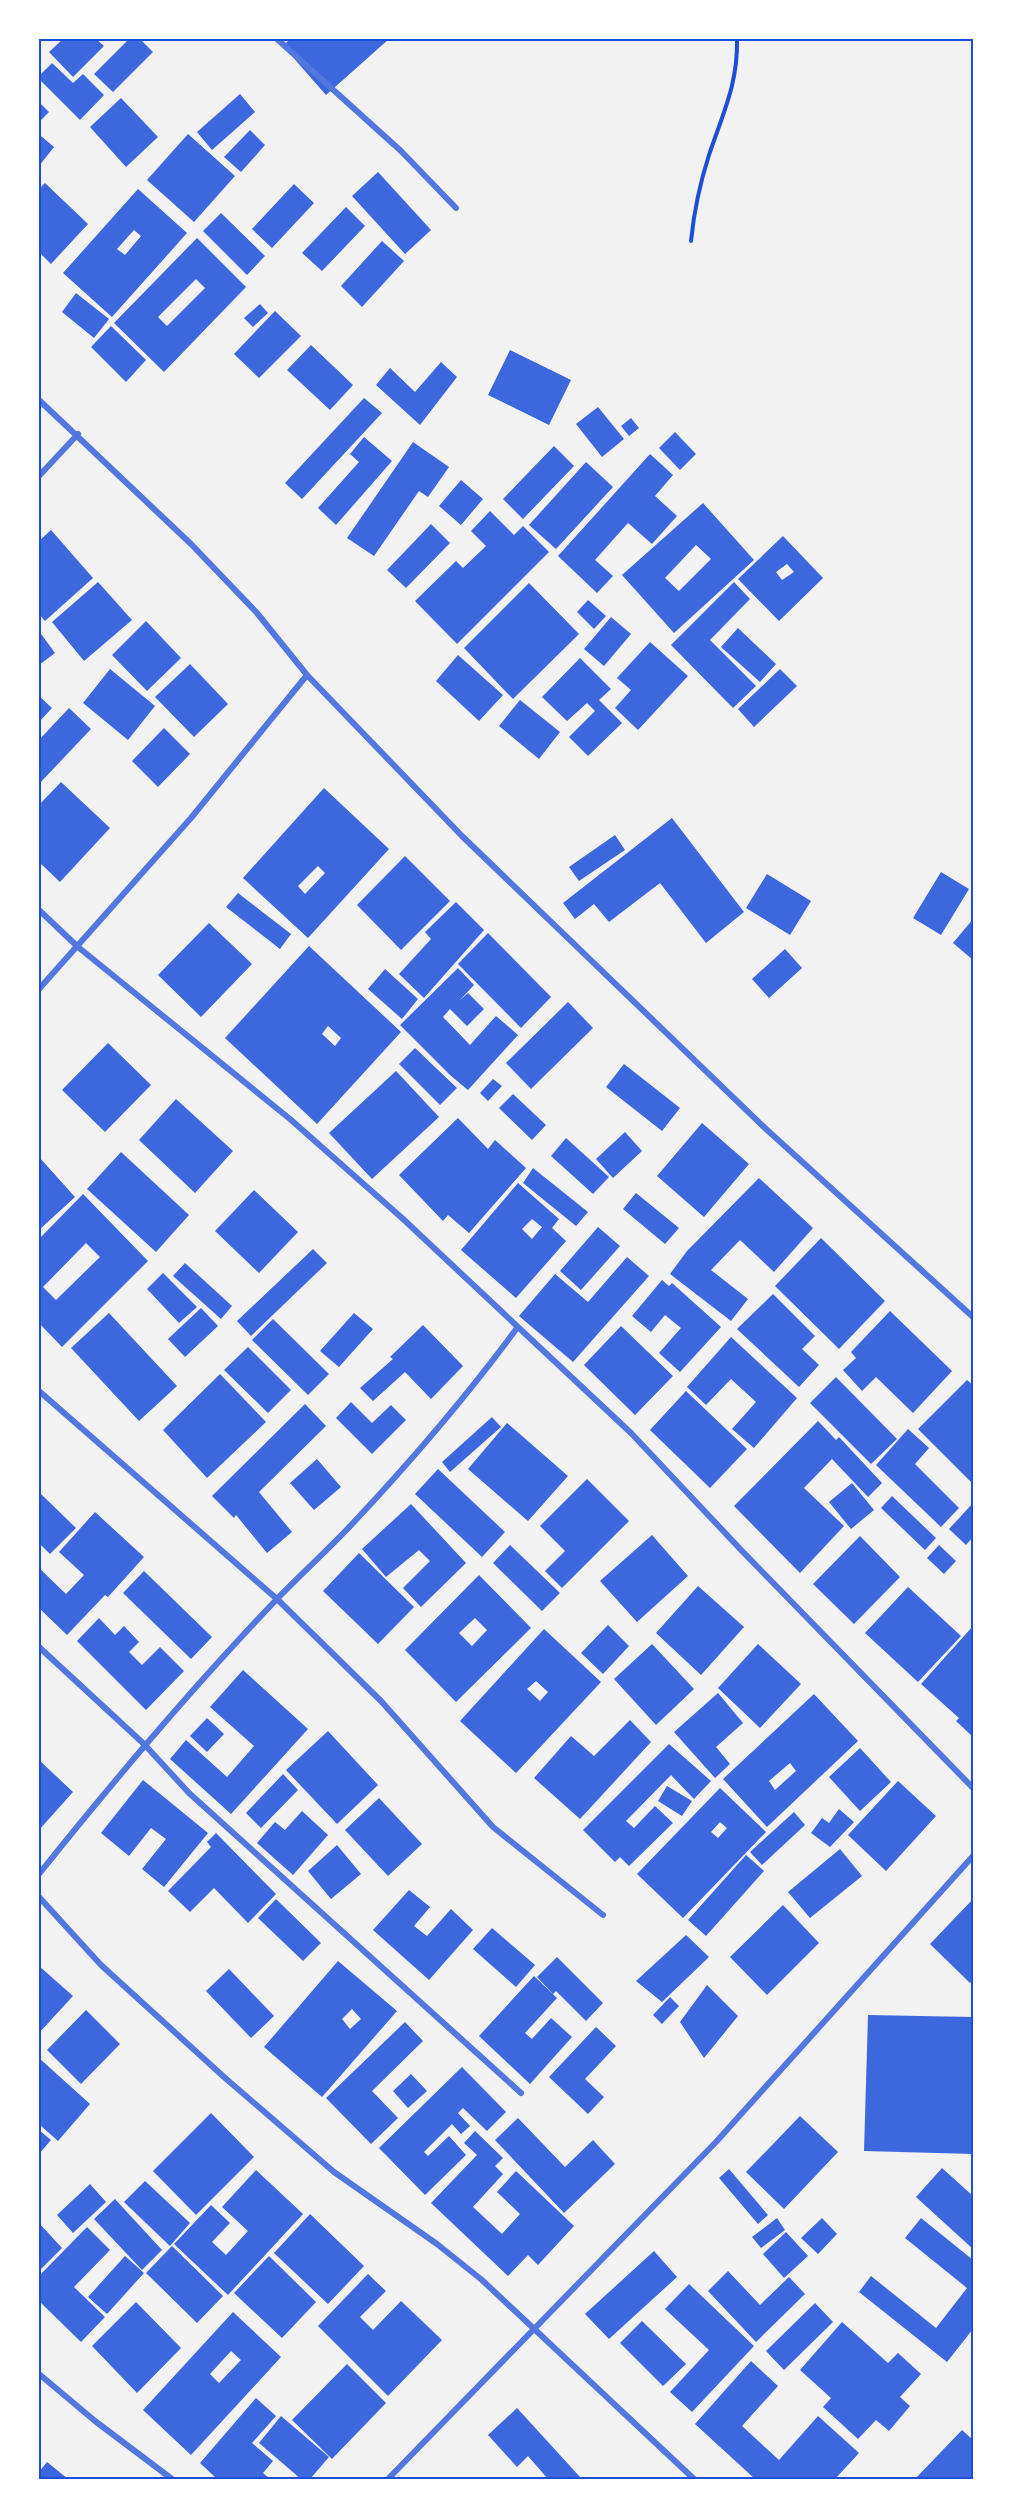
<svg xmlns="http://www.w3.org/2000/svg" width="1012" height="2518" viewBox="0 0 1012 2518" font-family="Signika,sans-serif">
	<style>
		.building { fill: #3d67dc; fill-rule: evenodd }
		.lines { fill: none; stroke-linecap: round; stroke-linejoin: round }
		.path { stroke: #1d4ed8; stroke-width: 4 }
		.minor { stroke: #5277de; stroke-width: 6 }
		.neatline { fill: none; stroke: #1d4ed8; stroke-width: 2 }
	</style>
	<rect width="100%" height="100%" fill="#f2f2f2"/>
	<path class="building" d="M63,39H96L104,46L73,77L49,52Z
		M129,39H140L153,52L113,92L94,74Z
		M290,39H389L326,95L283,46Z
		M52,63L73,83L83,74L104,95L80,120L39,79V76Z
		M240,94L255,112L212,150L197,132Z
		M121,98L158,137L126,167L90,127Z
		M39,102L49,112L39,122Z
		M250,130L265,145L241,172L224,157Z
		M188,134L235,176L194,222L147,180Z
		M41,136L54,147L39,166V139Z
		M378,172L431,230L405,254L352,196Z
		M45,183L88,224L51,264L39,252V189Z
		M294,184L314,203L272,248L252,229Z
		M138,189L187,233L112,317L63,273ZM134,230L141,236L125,255L117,249Z
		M346,207L365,226L322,271L302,253Z
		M221,213L265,256L247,275L203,231Z
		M197,238L246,287L164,372L114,323ZM196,279L205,288L167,326L158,317Z
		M382,241L404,261L362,307L341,286Z
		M76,293L109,319L94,338L62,312Z
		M260,304L268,313L253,327L244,318Z
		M275,311L301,336L259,378L234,354Z
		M111,326L146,360L126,382L91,347Z
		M311,345L353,385L330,410L287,370Z
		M510,350L571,380L549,425L488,395Z
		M441,362L457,377L420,425L376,385L390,368L415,392Z
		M364,398L382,413L302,499L285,483Z
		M598,407L624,439L602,457L576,424Z
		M631,418L639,428L629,436L621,426Z
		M675,432L696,454L680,470L659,448Z
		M364,437L392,461L336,525L318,508L359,462L350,454Z
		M413,442L449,467L428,497L419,491L374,556L347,538Z
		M554,446L574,466L523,519L503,499Z
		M650,454L673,475L655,496L677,516L652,544L628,523L595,560L613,576L597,593L558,556Z
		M586,462L613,487L556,549L529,525Z
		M461,480L483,499L461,525L439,506Z
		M703,503L754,560L674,633L622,575ZM696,545L711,559L679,591L665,578Z
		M490,511L514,535L523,526L549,552L457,644L415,601L456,561L463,568L486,546L471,531Z
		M431,524L450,543L406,588L387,570Z
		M51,530L93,578L45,621L39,614V541Z
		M783,536L823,578L779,621L738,579ZM787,564L794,572L782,580L776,572Z
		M98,582L132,620L84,661L52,622Z
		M734,582L750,599L710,640L756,686L733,708L671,645Z
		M529,583L579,634L513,699L464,648Z
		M588,600L606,616L594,629L577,612Z
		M611,617L631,634L604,666L584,649Z
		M146,621L181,658L147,691L112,655Z
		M738,628L776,664L760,682L721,647Z
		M39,631L55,653L39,665Z
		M650,642L688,676L638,730L615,708L631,690L617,678Z
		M458,655L503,695L479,721L436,681Z
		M580,658L611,689L599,700L622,723L588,756L569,737L595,711L587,703L567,721L542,697Z
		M190,664L228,704L194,737L155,697Z
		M110,669L155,706L128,740L83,703Z
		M780,669L797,686L754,727L738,709Z
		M39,696L52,708L39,722Z
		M520,700L560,732L539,759L499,726Z
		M69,708L91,729L39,784V740Z
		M164,728L190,754L158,787L132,761Z
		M61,782L110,828L60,882L39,862V805Z
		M324,788L389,849L308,938L243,878ZM318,866L325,873L305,894L298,886Z
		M672,818L744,912L706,943L660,883L609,922L594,904L575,919L563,903Z
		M615,835L625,850L579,881L569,867Z
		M405,856L450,901L401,950L357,905Z
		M941,872L969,889L941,935L913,918Z
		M767,874L811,901L790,935L746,908Z
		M238,893L291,934L280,949L226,907Z
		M456,902L484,930L424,998L399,974L431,939L425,932Z
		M973,919V960L953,943Z
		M209,923L252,964L201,1017L158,975Z
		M488,933L551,997L521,1028L458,964Z
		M309,946L401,1032L317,1124L225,1038ZM328,1026L341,1038L335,1046L322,1034Z
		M785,949L802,968L769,998L752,979Z
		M458,968L474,985L459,1001L468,993L484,1009L467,1026L450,1009L443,1017L470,1045L496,1016L518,1035L468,1090L450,1075L400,1025Z
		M385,969L418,999L402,1019L368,989Z
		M568,1002L593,1028L531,1089L506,1063Z
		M108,1043L151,1085L105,1132L62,1090Z
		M415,1048L457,1088L440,1105L399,1064Z
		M624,1064L680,1108L662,1131L606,1087Z
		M396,1071L439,1117L372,1179L329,1133Z
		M493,1079L502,1086L488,1101L480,1093Z
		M513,1094L546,1125L532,1140L499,1108Z
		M176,1099L233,1151L195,1193L139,1140Z
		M458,1118L488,1149L495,1140L526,1168L469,1233L448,1215L443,1221L399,1175Z
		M702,1123L749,1164L704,1217L657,1176Z
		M625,1132L642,1151L613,1178L596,1159Z
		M566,1138L609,1177L593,1194L551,1156Z
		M121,1152L189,1215L156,1252L87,1189Z
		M39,1157L75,1197L39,1230Z
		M533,1168L588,1212L576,1226L523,1183Z
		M759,1178L813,1228L774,1272L740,1240L711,1270L748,1299L731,1321L670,1274L687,1251Z
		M518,1183L559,1219L552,1228L566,1241L516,1298L461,1250ZM532,1219L542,1227L532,1239L522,1229Z
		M254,1190L298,1232L259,1273L215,1231Z
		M636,1193L679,1228L665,1244L623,1209Z
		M83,1194L148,1261L62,1347L39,1323V1239ZM86,1243L100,1257L56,1300L43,1287Z
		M598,1227L620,1246L581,1290L560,1271Z
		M821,1238L885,1301L839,1349L775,1286Z
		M313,1249L327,1263L251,1336L237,1321Z
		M627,1257L649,1276L573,1362L519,1316L555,1274L588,1302Z
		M185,1263L232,1306L221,1319L173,1276Z
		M163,1273L197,1307L179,1323L147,1289Z
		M662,1280L669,1286L672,1283L721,1327L680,1372L659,1353L681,1328L665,1315L651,1332L632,1316Z
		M773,1294L815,1336L802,1349L819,1365L799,1387L737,1329Z
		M201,1308L218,1326L185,1357L168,1339Z
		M890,1311L952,1371L913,1413L876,1377L862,1391L843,1370L856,1358L851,1352Z
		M109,1313L177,1386L139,1421L71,1348Z
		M354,1313L373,1329L339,1367L320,1351Z
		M273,1319L329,1374L308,1395L252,1340Z
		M423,1325L463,1366L431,1399L405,1372L373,1401L360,1388L393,1359L390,1357Z
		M621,1326L673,1376L635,1415L584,1365Z
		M731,1337L797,1398L754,1448L732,1429L756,1402L731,1379L706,1405L687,1387Z
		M248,1347L291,1390L268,1413L224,1370Z
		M220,1374L266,1422L207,1478L163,1430Z
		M836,1377L897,1439L871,1464L810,1403Z
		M967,1380L973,1385V1484L918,1429Z
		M686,1391L747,1449L710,1488L650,1430Z
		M351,1402L372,1423L391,1405L406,1420L372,1454L336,1418Z
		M305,1404L326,1426L259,1492L292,1532L267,1553L236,1515L234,1518L212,1496Z
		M492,1417L501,1427L450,1472L442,1462Z
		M818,1421L836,1440L839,1437L882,1483L868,1497L832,1459L804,1488L844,1526L800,1573L734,1506Z
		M507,1423L568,1476L528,1521L468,1469Z
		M908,1429L929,1448L915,1464L959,1508L941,1527L876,1465Z
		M317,1459L341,1487L314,1510L290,1483Z
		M438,1469L505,1532L482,1557L415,1494Z
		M587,1479L629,1521L562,1588L545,1571L565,1551L540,1526Z
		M852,1483L874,1510L851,1529L829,1502Z
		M41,1494L76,1528L50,1554L39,1543Z
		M892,1496L936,1538L925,1550L881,1508Z
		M973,1503V1537L966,1545L949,1529Z
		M411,1504L466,1563L421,1607L403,1588L430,1561L419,1550L386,1577L362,1549Z
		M95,1512L144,1557L108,1597L105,1595L67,1635L39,1608V1568L66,1594L84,1575L59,1552Z
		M652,1535L688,1576L637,1622L600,1581Z
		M860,1536L900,1577L854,1624L813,1584Z
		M510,1545L560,1593L542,1611L493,1563Z
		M939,1545L956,1561L944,1574L927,1558Z
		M359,1553L414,1607L378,1644L323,1591Z
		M144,1571L212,1637L191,1659L123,1593Z
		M479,1575L531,1628L456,1702L405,1650ZM475,1618L487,1630L472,1646L459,1633Z
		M698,1586L744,1627L701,1675L656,1633Z
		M908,1587L961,1636L918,1682L865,1633Z
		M99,1618L115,1635L124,1626L139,1642L129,1652L142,1665L160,1647L184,1671L146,1710L77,1641Z
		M608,1625L629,1646L603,1674L581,1653Z
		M973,1626V1737L956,1721L959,1718L921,1684Z
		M544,1629L601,1682L516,1773L460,1721ZM536,1681L548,1692L540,1701L527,1689Z
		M652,1644L694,1689L656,1725L614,1679Z
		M758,1644L801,1684L760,1728L718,1688Z
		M243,1670L308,1729L231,1814L170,1759L186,1740L227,1777L254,1746L210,1707Z
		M718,1693L743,1723L716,1747L730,1764L715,1778L674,1732Z
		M814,1694L858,1741L767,1827L723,1779ZM790,1763L796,1771L775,1790L769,1781Z
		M207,1718L224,1734L207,1752L190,1736Z
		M630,1720L651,1742L580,1819L534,1778L571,1736L594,1756Z
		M328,1731L378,1785L337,1824L286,1770Z
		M669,1744L711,1781L694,1799L671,1775L626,1821L634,1828L655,1806L673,1823L629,1866L620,1857L615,1862L583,1830Z
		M860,1748L891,1782L860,1811L829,1777Z
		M39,1760L73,1792L39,1830Z
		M283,1774L298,1790L261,1828L246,1813Z
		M143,1780L208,1833L164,1887L142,1869L166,1839L151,1828L129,1856L101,1833Z
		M898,1781L936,1816L886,1871L848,1835Z
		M667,1786L692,1801L682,1816L658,1801Z
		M720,1788L766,1832L683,1918L637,1874ZM720,1822L727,1828L718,1838L711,1832Z
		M379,1798L422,1844L388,1876L345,1830Z
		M839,1809L854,1822L830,1847L811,1833L822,1818L829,1823Z
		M302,1811L328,1835L293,1875L257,1843L275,1822L285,1830Z
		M794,1812L805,1825L762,1865L750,1852Z
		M216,1833L276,1894L248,1923L214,1888L190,1912L168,1891L211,1847L207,1842Z
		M337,1845L361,1874L331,1899L308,1871Z
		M840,1849L862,1876L810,1918L788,1892Z
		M746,1855L764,1871L706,1936L688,1920Z
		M409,1890L430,1907L414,1926L427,1936L451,1909L473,1930L429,1980L373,1930Z
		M276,1899L321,1943L303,1961L258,1918Z
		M973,1899V1980L970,1983L930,1944Z
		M783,1905L819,1943L767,1995L730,1957Z
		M492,1928L535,1965L516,1987L473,1949Z
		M686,1935L709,1957L662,2002L636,1981Z
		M557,1957L603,2003L586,2021L556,1991L553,1994L537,1977Z
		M338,1961L397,2011L322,2097L264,2047ZM352,2009L361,2019L350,2029L342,2019Z
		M39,1966L73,1996L39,2033Z
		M229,1969L274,2016L251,2038L206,1991Z
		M534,1976L557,1998L525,2033L532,2039L551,2018L572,2037L530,2084L479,2036Z
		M707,1985L738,2016L704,2058L680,2022Z
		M670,1997L679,2006L662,2024L653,2015Z
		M86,2010L120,2044L81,2084L47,2050Z
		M868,2015L973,2017V2154L864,2151Z
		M405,2022L423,2041L372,2091L398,2118L371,2144L326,2098Z
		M596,2027L616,2046L585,2079L604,2097L588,2114L549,2077Z
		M39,2058L90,2104L58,2141L39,2124Z
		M462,2067L506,2112L487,2131L463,2108L458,2113L470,2126L461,2134L452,2124L424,2152L428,2156L449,2136L466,2155L425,2195L379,2148Z
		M411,2074L427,2091L408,2108L393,2091Z
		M211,2113L254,2157L196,2215L153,2171Z
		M800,2116L838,2152L784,2209L746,2172Z
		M518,2118L565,2167L593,2140L615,2164L564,2213L495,2140Z
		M39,2130L51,2140L39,2154Z
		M475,2131L503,2158L495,2166L503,2174L473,2207L502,2234L520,2214L497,2192L516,2171L574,2226L538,2265L528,2255L508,2276L431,2203L477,2155L464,2143Z
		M942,2168L973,2196V2249L916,2197Z
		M729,2169L768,2215L758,2224L719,2178Z
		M256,2170L303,2214L228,2295L174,2244L211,2205L230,2223L212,2242L226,2255L248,2231L222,2207Z
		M145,2181L190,2223L170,2246L124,2202Z
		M90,2184L106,2202L73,2233L57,2215Z
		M115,2199L162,2250L142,2270L94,2219Z
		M310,2214L364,2266L328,2304L274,2253Z
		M777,2218L785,2230L761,2248L752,2237Z
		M822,2218L837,2234L818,2254L801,2238Z
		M921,2218L973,2260V2329L947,2362L859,2292L871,2276L936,2328L967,2288L905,2238Z
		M39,2223L62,2248L39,2271Z
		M87,2227L110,2250L74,2287L105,2317L81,2342L39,2301V2276Z
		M786,2232L808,2256L784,2278L763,2254Z
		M172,2246L223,2296L197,2323L146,2273Z
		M654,2251L677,2277L609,2339L585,2314Z
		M125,2256L144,2273L107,2314L88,2297Z
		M269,2256L316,2302L282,2338L234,2293Z
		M728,2271L760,2305L789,2277L805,2294L756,2342L708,2291Z
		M368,2274L386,2291L360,2317L373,2330L401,2301L442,2340L388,2396L318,2326Z
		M689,2284L754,2346L692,2412L670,2392L709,2350L665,2309Z
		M136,2302L181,2348L137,2393L92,2346Z
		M815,2303L833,2322L784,2370L766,2351Z
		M233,2312L281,2357L191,2455L143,2410ZM231,2351L241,2360L219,2383L210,2374Z
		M642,2321L686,2364L663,2386L620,2343Z
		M842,2322L888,2363L898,2353L921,2374L900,2397L910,2406L889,2431L876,2420L858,2439L823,2407L831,2398L800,2370Z
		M751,2361L778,2386L742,2426L779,2460L818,2416L859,2453L835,2479H755L695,2424Z
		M347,2364L386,2403L332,2459L292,2420Z
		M256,2398L276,2416L252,2443L273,2461L263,2473L270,2479H217L200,2463Z
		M517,2408L580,2477L578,2479H548L528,2456L517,2467L488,2435Z
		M281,2416L329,2457L310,2479H301L259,2443Z
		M962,2430L973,2440V2479H915Z
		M47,2462L68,2479H39V2472Z"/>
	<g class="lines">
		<path class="path" d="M691,241C694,211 700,183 709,155C723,113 738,84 737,39"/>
		<path class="minor" d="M277,39L401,151L456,208
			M39,400L191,544L257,613L307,675L462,836L766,1129L973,1317
			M39,476L78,434
			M39,910L78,947L290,1119L402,1218L631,1433L743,1552L973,1788
			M39,989L191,818L307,675
			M39,1391L277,1599L381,1701L493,1827L603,1915
			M39,1647L144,1744L189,1793L521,2093
			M39,1874C115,1779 193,1687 277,1599C302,1573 329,1549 354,1522C412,1460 467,1396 517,1328
			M39,1897L101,1965L224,2077L334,2172L437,2244L482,2280L694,2479
			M39,2374L95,2421L172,2479
			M388,2479L716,2142L973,1856"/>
	</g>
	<rect width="1012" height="2518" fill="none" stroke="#ffffff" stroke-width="81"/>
	<rect x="40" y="40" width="932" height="2438" class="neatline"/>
</svg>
